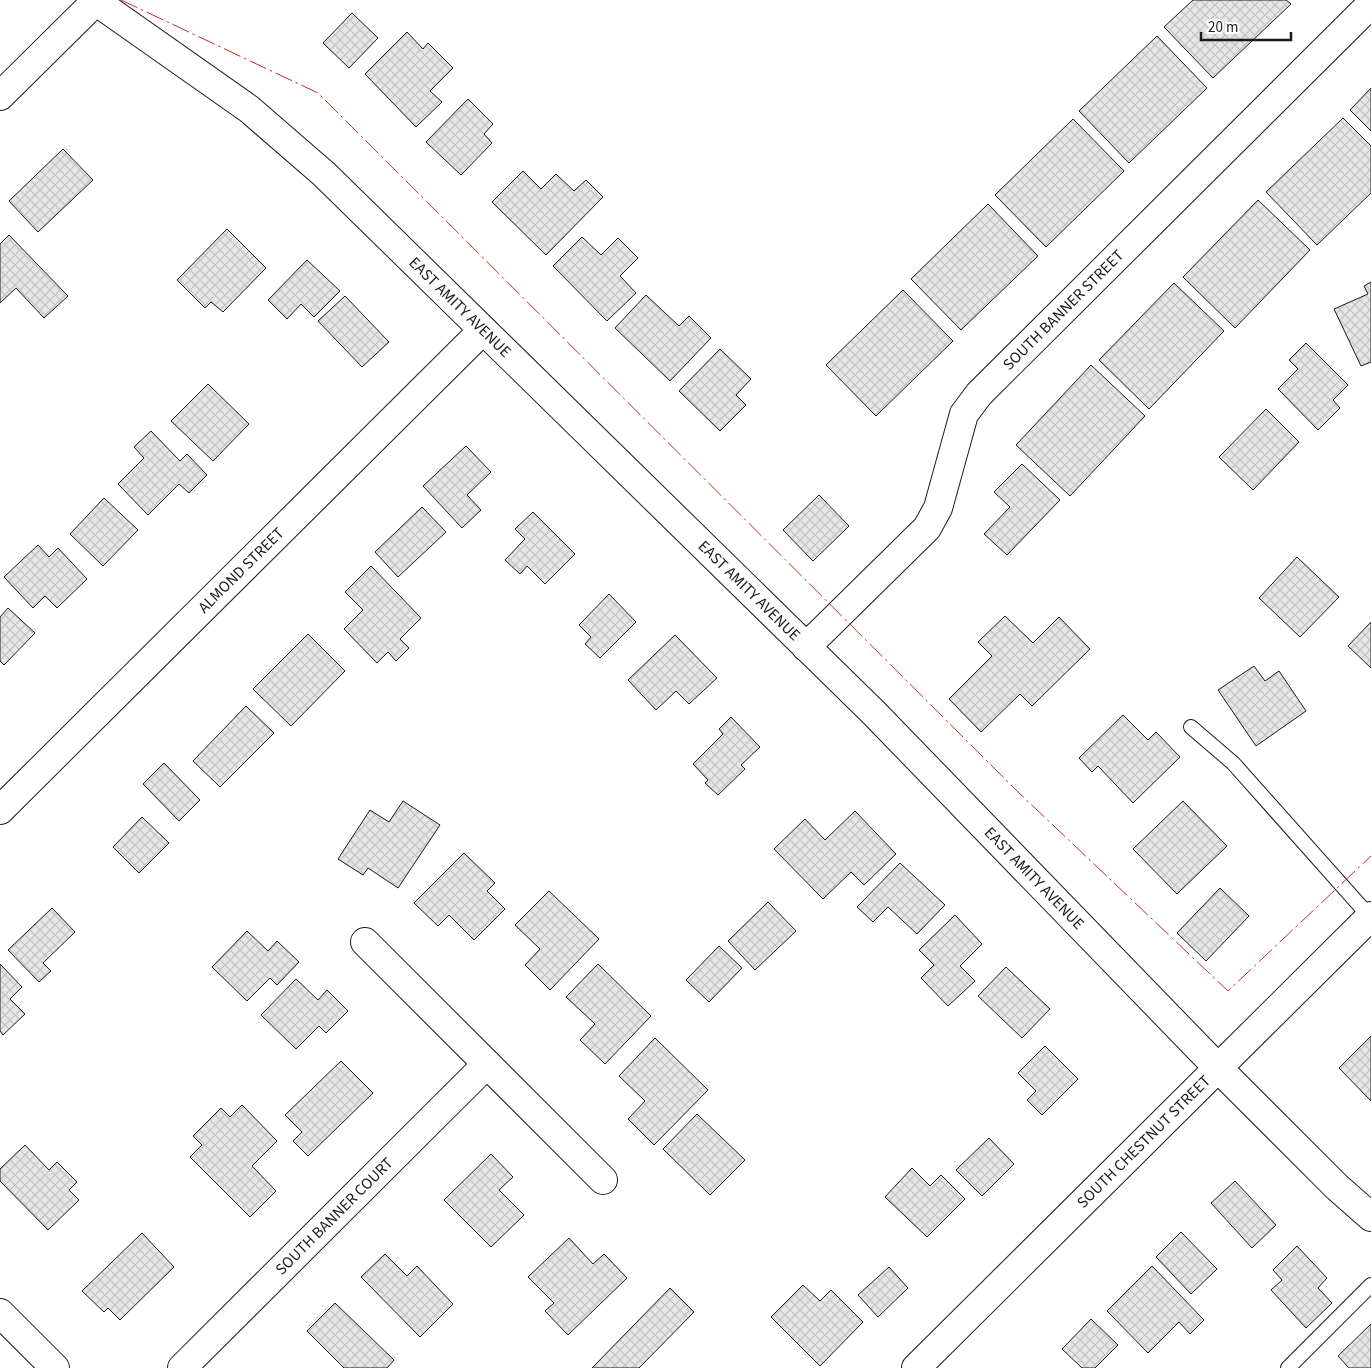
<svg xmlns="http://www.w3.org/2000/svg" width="1371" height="1368" viewBox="0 0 1371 1368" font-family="'Source Sans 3',sans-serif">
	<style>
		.building { fill: url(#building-cross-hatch); stroke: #1a1a1a }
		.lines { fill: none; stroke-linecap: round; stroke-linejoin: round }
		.service-casing { stroke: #1a1a1a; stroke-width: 16 }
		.minor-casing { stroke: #1a1a1a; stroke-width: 30 }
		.tertiary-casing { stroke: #1a1a1a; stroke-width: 30 }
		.secondary-casing { stroke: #1a1a1a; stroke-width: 30 }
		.service { stroke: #fff; stroke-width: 14 }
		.minor { stroke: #fff; stroke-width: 28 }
		.tertiary { stroke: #fff; stroke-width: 28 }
		.secondary { stroke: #fff; stroke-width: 28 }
		.power { stroke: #c62828; stroke-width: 1; stroke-dasharray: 18 4 2.5 4; stroke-linecap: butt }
		.labels { text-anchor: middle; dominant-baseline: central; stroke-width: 4; stroke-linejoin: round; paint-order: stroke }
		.street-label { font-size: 16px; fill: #1a1a1a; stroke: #fff }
	</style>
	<defs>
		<pattern id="building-cross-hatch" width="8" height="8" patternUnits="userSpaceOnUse" patternTransform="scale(1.25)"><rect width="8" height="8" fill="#e6e6e6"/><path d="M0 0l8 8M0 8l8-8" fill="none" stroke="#c5c5c5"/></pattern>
	</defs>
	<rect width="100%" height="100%" fill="#fff"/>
	<path class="building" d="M1193,0H1286L1291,4L1213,78L1164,27Z
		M352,13L378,38L349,68L323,43Z
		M407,32L423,49L428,43L453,68L430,91L442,102L416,127L365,74Z
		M1157,36L1207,88L1129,163L1079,111Z
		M1371,88V131L1350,110Z
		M468,99L493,124L484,134L492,143L461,175L426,142Z
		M1343,118L1371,146V193L1317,245L1266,192Z
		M1073,119L1124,171L1046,247L995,195Z
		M63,149L93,180L38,232L9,201Z
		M523,171L541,189L556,174L574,191L586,180L603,197L546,255L492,202Z
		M1258,200L1310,250L1235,328L1183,277Z
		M988,204L1038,256L961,330L911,279Z
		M227,229L266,268L223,312L211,302L205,308L177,280Z
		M9,235L68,296L44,318L16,288L0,303V244Z
		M582,237L601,255L618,238L638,258L620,276L636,293L607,321L553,266Z
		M307,260L340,291L314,317L301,304L287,319L268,300Z
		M1371,282V362L1361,366L1334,309L1368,294L1364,286Z
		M1174,283L1224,331L1149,409L1099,360Z
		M903,290L953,341L876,416L826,365Z
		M646,295L679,326L689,316L711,338L670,381L615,328Z
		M345,296L389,342L362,367L318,321Z
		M1306,343L1348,385L1333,400L1340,408L1318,430L1278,389L1298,369L1289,360Z
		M720,349L751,379L736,395L746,405L720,431L679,391Z
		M1091,365L1145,416L1070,496L1016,445Z
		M208,384L249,424L213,461L171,421Z
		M1266,409L1299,442L1253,490L1219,457Z
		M151,431L180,461L187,454L207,475L189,493L179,484L148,515L118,484L144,458L134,447Z
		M466,446L491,472L467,495L481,510L462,528L423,486Z
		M1022,464L1060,500L1007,555L984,534L1010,507L994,492Z
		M819,495L849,526L813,561L783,530Z
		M104,498L138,530L103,566L70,534Z
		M422,507L446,532L398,577L375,552Z
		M533,512L575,554L545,584L527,566L520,574L505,560L525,539L515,529Z
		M38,545L49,557L58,548L87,579L57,608L45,596L33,608L4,577Z
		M1297,557L1339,597L1300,637L1259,598Z
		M371,566L421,618L400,639L409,648L396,661L388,652L377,663L344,629L363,610L345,592Z
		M609,594L636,622L600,658L585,644L591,637L579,625Z
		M8,608L35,633L4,665L0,661V617Z
		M1005,616L1033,643L1059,617L1090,649L1032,706L1020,694L981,732L949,699L992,656L978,642Z
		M1371,622V668L1348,646Z
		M308,634L345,671L291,726L253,689Z
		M675,635L717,678L689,704L676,691L656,710L628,680Z
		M1254,666L1265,681L1279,671L1306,711L1256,746L1218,690Z
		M246,706L274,733L220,787L193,761Z
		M1123,715L1148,740L1156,732L1180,757L1133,803L1098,766L1092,772L1079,758Z
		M731,717L760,747L741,765L745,769L718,795L705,783L708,780L693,764L723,734L719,729Z
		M164,763L200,800L179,821L143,784Z
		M403,801L440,825L398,888L368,868L363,875L338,859L370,810L389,822Z
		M1183,801L1227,846L1177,894L1133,849Z
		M855,811L896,854L864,885L851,872L823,899L774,849L805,819L825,840Z
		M142,817L169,843L139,873L113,847Z
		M464,853L495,883L487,891L505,909L474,940L449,915L438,926L414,903Z
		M900,863L945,905L917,934L888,907L873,922L857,907Z
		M1220,888L1249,916L1206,961L1177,933Z
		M549,891L599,939L550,990L525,965L540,949L515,925Z
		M768,902L796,931L755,970L728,941Z
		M52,908L75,932L43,963L51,971L39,982L8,950Z
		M955,915L982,944L960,966L975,981L948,1006L921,978L934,965L919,950Z
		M247,931L268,951L277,941L299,962L277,985L270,978L247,1001L212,967Z
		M719,946L742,968L709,1002L686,980Z
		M0,964L22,987L10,999L25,1014L3,1035L0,1031Z
		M598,964L651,1016L605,1064L580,1040L595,1024L566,997Z
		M1006,967L1050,1009L1022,1038L978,996Z
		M296,979L318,1000L327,990L348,1011L326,1033L319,1026L296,1049L261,1015Z
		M1371,1036V1101L1339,1068Z
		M655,1038L708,1090L654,1145L628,1119L645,1101L619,1076Z
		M1045,1046L1078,1079L1042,1115L1027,1100L1036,1091L1018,1073Z
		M341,1061L373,1093L308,1156L293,1141L302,1132L285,1115Z
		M242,1105L277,1141L252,1166L276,1191L250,1217L190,1157L202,1145L193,1136L221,1108L230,1117Z
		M697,1114L745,1160L710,1195L663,1149Z
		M989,1138L1014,1164L982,1196L956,1170Z
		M25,1145L49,1170L57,1162L77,1182L69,1190L79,1200L48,1230L0,1181V1169Z
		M491,1154L513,1177L499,1190L524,1215L491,1247L444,1200Z
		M912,1168L930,1186L941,1175L965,1199L927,1237L885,1197Z
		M1235,1181L1276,1225L1252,1248L1211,1203Z
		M1181,1232L1217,1269L1191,1294L1156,1257Z
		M142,1233L174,1267L120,1320L108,1308L104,1312L82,1291Z
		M569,1238L593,1264L604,1254L627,1278L568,1335L545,1311L554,1303L528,1277Z
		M1297,1246L1327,1278L1318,1288L1332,1303L1306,1328L1271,1290L1282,1280L1273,1270Z
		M385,1254L407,1276L417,1266L453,1304L420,1337L361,1277Z
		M1152,1266L1204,1320L1190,1334L1179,1322L1148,1353L1107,1311Z
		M889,1267L908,1288L878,1317L858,1295Z
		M803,1285L820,1301L831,1290L863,1322L820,1366L771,1317Z
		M670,1288L694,1312L639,1368H592Z
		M335,1303L394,1360L387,1368H344L307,1331Z
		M1091,1319L1118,1345L1095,1368H1082L1062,1349Z
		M1371,1324V1368H1349L1338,1356Z"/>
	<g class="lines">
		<g class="service-casing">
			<path id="service" d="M1191,727L1233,763L1370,917
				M1288,1368L1371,1285"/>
		</g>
		<g class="minor-casing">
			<g id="minor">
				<path id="s1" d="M806,647L927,528L938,508L964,414L979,394L1371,4"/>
				<path id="s2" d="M0,810L483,330"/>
				<path d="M365,942L603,1180"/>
				<path d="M0,1313L55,1368"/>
				<path id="s3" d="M182,1368L487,1064"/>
				<path id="s4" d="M916,1368L1371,916"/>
			</g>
		</g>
		<g class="tertiary-casing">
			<path id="tertiary" d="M0,96L97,0"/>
		</g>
		<g class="secondary-casing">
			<g id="secondary">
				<path id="s5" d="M94,0L249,109L324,174L874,713L1219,1069L1337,1187L1371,1217"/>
			</g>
		</g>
		<use href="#service" class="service"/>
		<use href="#minor" class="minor"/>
		<use href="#tertiary" class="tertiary"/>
		<use href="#secondary" class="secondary"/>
		<path class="power" d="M121,0L318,93L1017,791L1228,991L1371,856"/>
	</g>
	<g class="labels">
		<g class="street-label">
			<text stroke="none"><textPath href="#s5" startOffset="479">EAST AMITY AVENUE</textPath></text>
			<text stroke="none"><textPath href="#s1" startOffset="434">SOUTH BANNER STREET</textPath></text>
			<text stroke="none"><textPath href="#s2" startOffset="340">ALMOND STREET</textPath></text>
			<text stroke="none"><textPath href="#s5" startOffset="884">EAST AMITY AVENUE</textPath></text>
			<text stroke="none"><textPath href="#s5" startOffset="1289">EAST AMITY AVENUE</textPath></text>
			<text stroke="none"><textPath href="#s4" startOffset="321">SOUTH CHESTNUT STREET</textPath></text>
			<text stroke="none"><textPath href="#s3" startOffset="215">SOUTH BANNER COURT</textPath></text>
		</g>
	</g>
	<path d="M1201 32v8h90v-8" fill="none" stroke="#1a1a1a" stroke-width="2.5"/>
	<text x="1208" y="32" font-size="15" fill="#1a1a1a" stroke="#ffffff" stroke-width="4" paint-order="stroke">20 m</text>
</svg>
